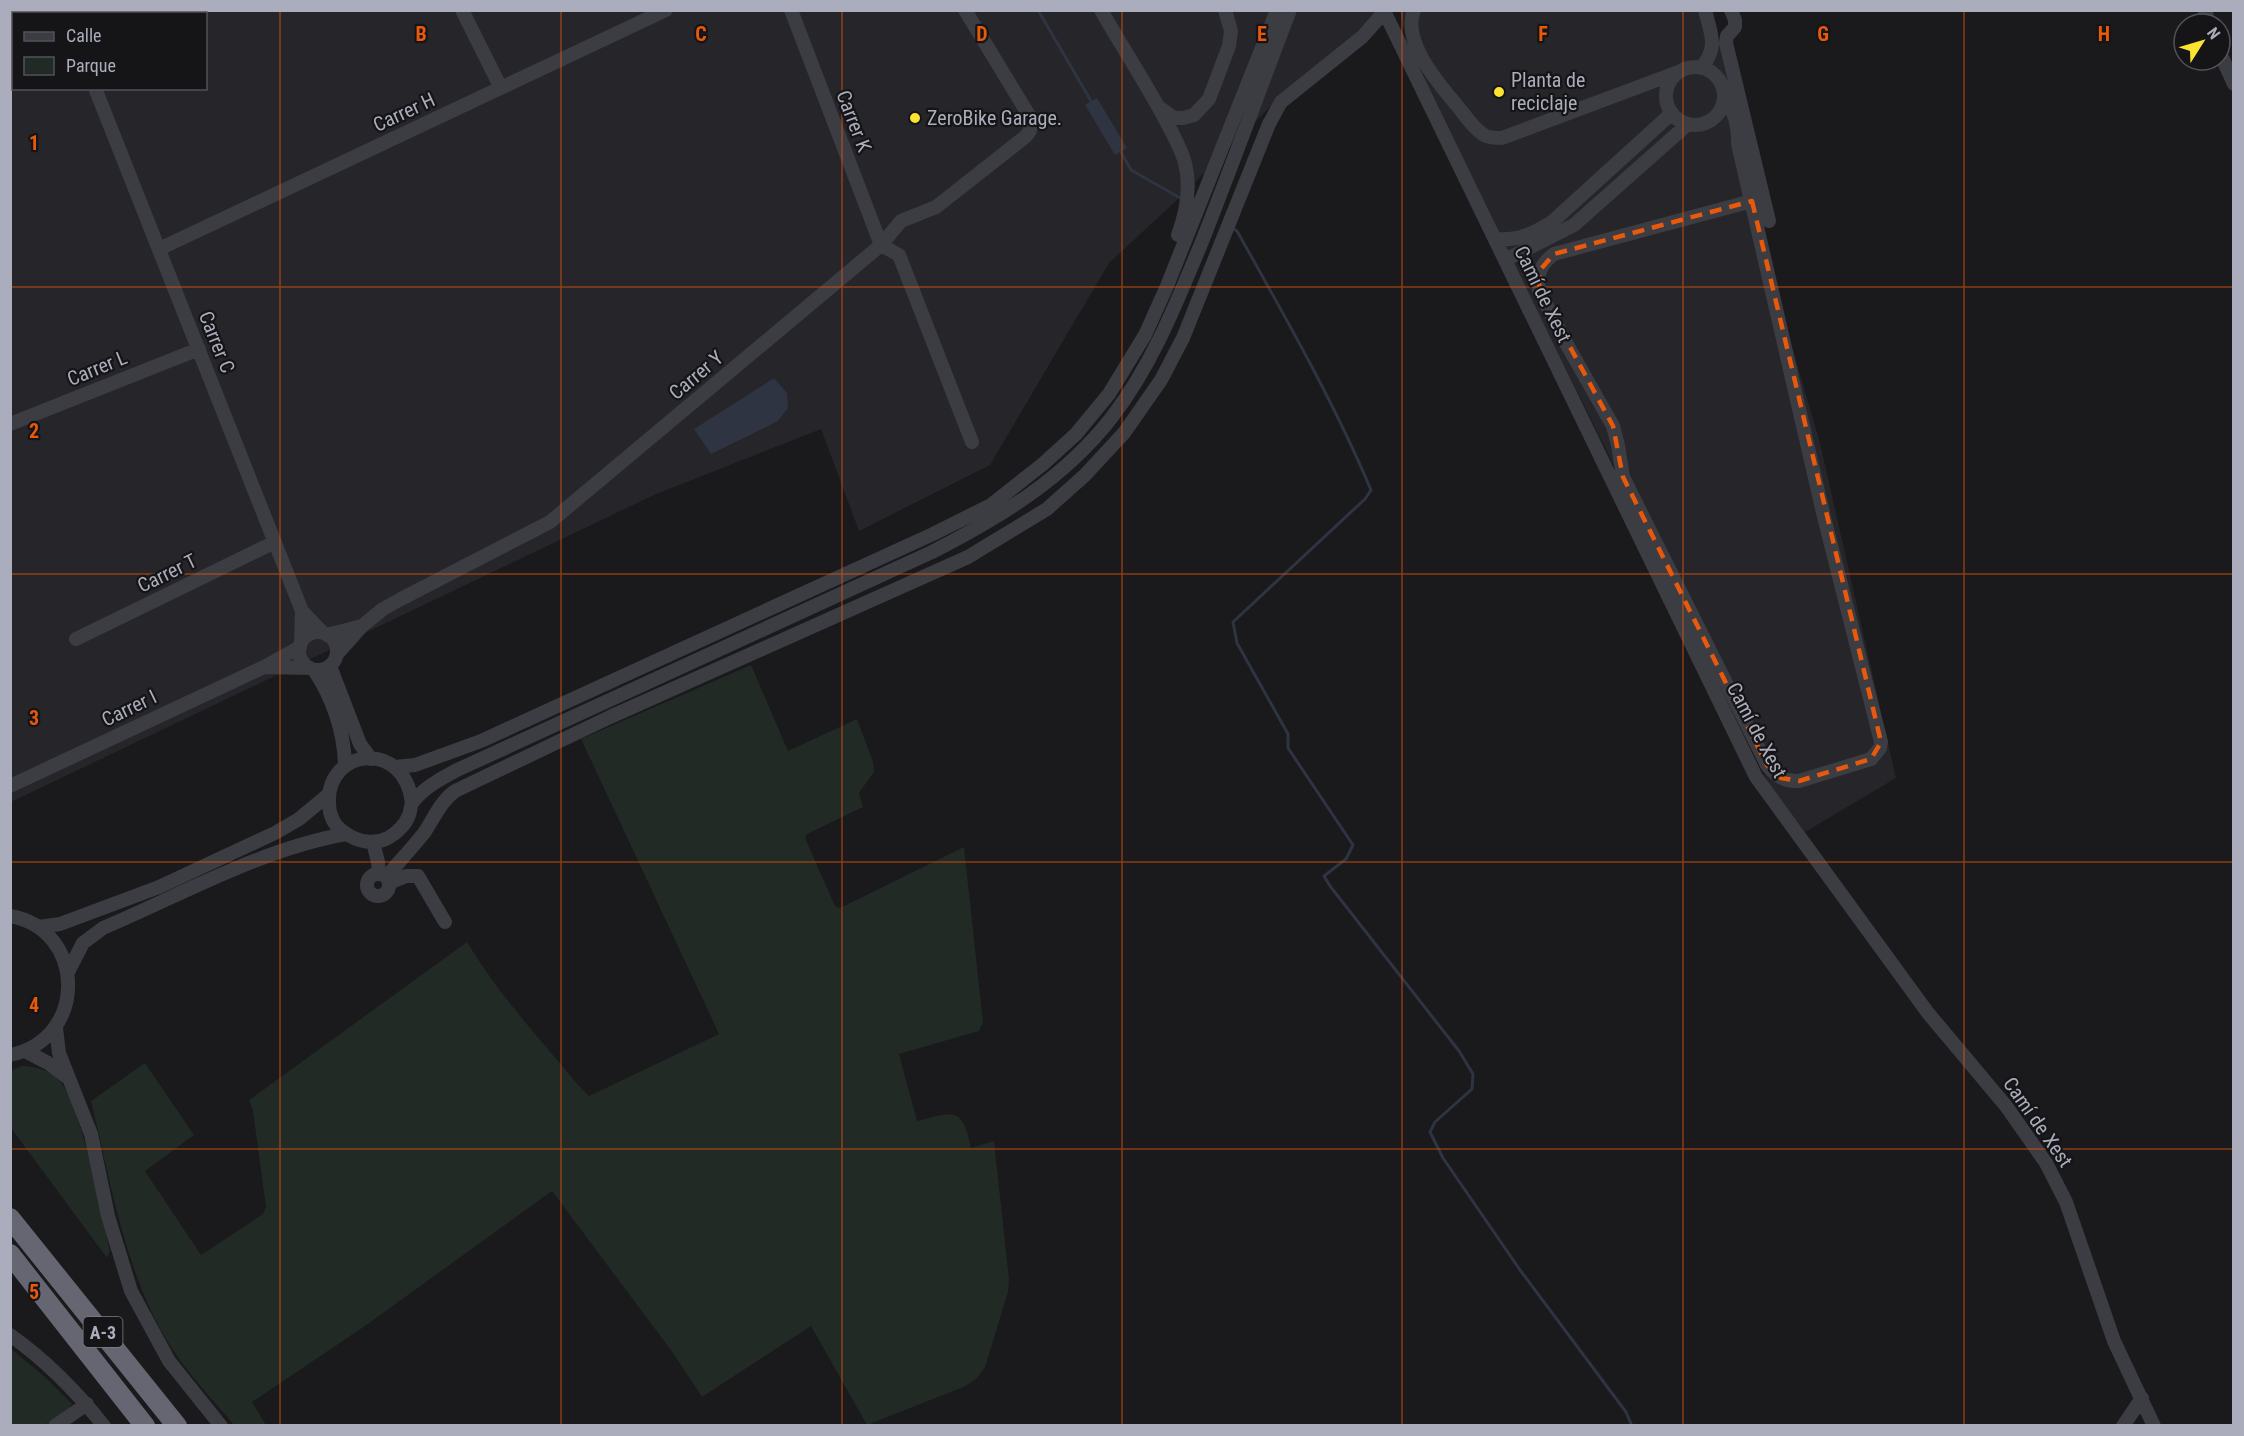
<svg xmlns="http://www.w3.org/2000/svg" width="2244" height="1436" viewBox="0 0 2244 1436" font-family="'Roboto Condensed',sans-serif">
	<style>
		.built { fill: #262529; fill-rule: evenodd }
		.green { fill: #212a24 }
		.water { fill: #2e3441 }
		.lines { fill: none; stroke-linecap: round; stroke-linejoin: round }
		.stream { stroke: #2e3441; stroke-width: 3 }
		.minor { stroke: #3c3c43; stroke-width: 14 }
		.highway { stroke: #666672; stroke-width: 20 }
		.marked { fill: none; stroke: #e8590c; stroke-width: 4.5; stroke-dasharray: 12 8; stroke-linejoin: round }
		.grid { fill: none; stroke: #e8590c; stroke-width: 1.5; stroke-opacity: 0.55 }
		.poi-dot { fill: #fbe332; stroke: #151417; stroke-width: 2 }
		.labels { text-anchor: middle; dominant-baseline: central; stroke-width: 4.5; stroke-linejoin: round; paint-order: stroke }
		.shield { fill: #151417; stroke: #7e7f8a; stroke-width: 1.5 }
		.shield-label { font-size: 18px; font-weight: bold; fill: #abadbc }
		.poi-label { font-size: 20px; fill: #abadbc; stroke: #151417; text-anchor: start }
		.street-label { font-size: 20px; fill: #abadbc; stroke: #151417 }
		.grid-label { font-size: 20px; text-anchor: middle; font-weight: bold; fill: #e8590c; stroke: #151417; stroke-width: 4.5; stroke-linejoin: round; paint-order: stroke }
	</style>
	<rect width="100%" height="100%" fill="#1a191c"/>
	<path class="built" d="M11,11H1376L1347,42L1279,98L1176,201L1109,263L990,465L859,531L821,429L654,495L11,802ZM14,14H206V88H14Z
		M1400,11H1711L1738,116L1786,326L1820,443L1896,778L1805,832L1769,784L1713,671L1621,480L1409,53Z"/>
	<path class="green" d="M751,665L788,751L857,719L873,762L874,772L859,793L863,807L807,834L805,838L835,906L840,908L964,847L983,1022L979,1031L899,1054L917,1121C954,1112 962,1105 971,1148L994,1141L1009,1279L1008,1292L985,1367L977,1378L966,1386L867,1425L811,1326L702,1397L673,1353L552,1191L365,1326L252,1402L266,1425H234C213,1400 189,1375 171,1347C125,1275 111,1183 91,1101L145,1063L194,1135L145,1171L201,1255L263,1214L266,1207L253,1111L249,1100L467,942C498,994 540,1039 579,1086L589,1096L719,1034L581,739Z
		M22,1066C36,1066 51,1071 60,1081C68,1091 72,1104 76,1115C92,1159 100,1206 110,1251L107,1258L11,1128L10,1071Z
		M10,1348L45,1377L72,1404L69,1409L45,1425H11Z"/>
	<path class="water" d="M1097,98L1127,148L1115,155L1085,105Z
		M774,378L787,393L788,408L778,421L711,454L694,429Z"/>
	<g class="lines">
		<path class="stream" d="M1038,10L1091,101
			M1121,152L1131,170L1182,199
			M1232,228L1237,231C1284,315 1334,402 1371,490L1365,499L1233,622L1237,643L1288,734V748L1353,845L1346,859L1324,876L1330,886L1459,1051L1473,1074L1472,1089L1435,1122L1430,1132L1443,1158L1520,1270L1626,1412L1632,1426"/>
		<path class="minor" d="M65,10L66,14
			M462,10L501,88
			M791,10L881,245
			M1101,10C1122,47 1146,83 1166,121C1173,135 1181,148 1185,163C1191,186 1186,213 1178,235
			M1414,10C1401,42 1440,85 1459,108C1466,117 1474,129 1484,135C1489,138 1496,138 1502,138L1681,71
			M1731,10L1735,20V27L1727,36L1726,43L1769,221
			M2205,10L2209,24
			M1385,13L1756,777L1928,1013L2006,1106L2046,1163L2066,1202L2114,1341L2154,1426
			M2220,53L2234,84
			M1666 96a29 29 0 1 1 58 0a29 29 0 1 1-58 0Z
			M1701,68C1719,47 1711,35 1705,10
			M95,88L302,611
			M1724,97C1734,109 1739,128 1738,144L1824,517L1881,742L1880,748L1871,759L1799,781C1785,782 1776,776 1767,765L1623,477L1618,445L1613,426L1566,343L1539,290C1536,273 1541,264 1554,254L1752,201
			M1160,108L1174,118H1183L1194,115L1209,99L1229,46L1231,31L1225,10
			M1495,239C1518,241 1533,234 1552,222L1672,113
			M881,245L899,255L972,442
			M159,249L666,10
			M1505,260L1574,225L1688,124
			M10,424L199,349
			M362,626L383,609L401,599L550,522L881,245L901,221L936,207L1025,137L1030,131V117L965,10
			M299 651a19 19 0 1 1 38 0a19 19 0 1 1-38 0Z
			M327,635L362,626L337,654
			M76,639L275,542
			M301,643L302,611L323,633
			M300,647L264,667L310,668
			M330,666L360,744L371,759
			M314,670C333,698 344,732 345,765
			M395,767L415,765L481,741L933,534L991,505L1043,464L1076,434L1109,394L1145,335L1167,286L1277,10
			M10,786L264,667
			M412,803C405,739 327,748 329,802C329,815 334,826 345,833C358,842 374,845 388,838C397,833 406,824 409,815C411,810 410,805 413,802C423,788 442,778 457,770L932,552C1000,517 1064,479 1112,417C1152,365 1176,304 1201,244C1232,166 1260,88 1290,10
			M373,842L378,862L379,874
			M367 885a11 11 0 1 1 22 0a11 11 0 1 1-22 0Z
			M386,877C399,862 412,848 424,833C434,818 441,801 455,791L610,717L968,557L1047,509L1085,475L1124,433L1161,380L1183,338L1269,124L1281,102L1362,37L1386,10
			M389,883L406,876H418L445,922
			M10,916C86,929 89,1039 10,1055
			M39,927L60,924L159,887L275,833L299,819L328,795
			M68,972L83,943L103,928C181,895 261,849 346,834
			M56,1028L59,1053L91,1134L108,1216L131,1291L169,1361L221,1426
			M27,1052L48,1063L68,1078
			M10,1335C47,1361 76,1391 104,1426
			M55,1426L87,1404
			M2123,1426L2142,1398"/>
		<path class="highway" d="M10,1218L177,1426
			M10,1254L145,1426"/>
	</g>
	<path class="marked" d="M1752,201L1881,742L1871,759L1799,781L1781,778L1767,765L1623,477L1613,426L1539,290L1540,270L1554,254Z"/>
	<path class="grid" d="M280,10V1426M561,10V1426M842,10V1426M1122,10V1426M1402,10V1426M1683,10V1426M1964,10V1426M10,287H2234M10,574H2234M10,862H2234M10,1149H2234"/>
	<g class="poi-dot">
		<circle cx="1499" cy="92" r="6"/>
		<circle cx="915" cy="118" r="6"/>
	</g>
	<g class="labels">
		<rect class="shield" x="83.5" y="1317" width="39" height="30" rx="4.5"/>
		<g class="shield-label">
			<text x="103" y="1332">A-3</text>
		</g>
		<g class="poi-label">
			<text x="1511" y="80">Planta de<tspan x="1511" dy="23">reciclaje</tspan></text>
			<text x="927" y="118">ZeroBike Garage.</text>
		</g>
		<g class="street-label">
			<text transform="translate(404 112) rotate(-25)">Carrer H</text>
			<text transform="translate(854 121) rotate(69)">Carrer K</text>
			<text transform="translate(1543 294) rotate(64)">Camí de Xest</text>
			<text transform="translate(217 342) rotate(68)">Carrer C</text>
			<text transform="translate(97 368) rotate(-22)">Carrer L</text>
			<text transform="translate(696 375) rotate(-40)">Carrer Y</text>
			<text transform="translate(167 573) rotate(-26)">Carrer T</text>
			<text transform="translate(129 708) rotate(-26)">Carrer I</text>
			<text transform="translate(1757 730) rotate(62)">Camí de Xest</text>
			<text transform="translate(2038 1122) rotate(55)">Camí de Xest</text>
		</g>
	</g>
	<g class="grid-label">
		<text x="421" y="41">B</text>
		<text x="701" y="41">C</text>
		<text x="982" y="41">D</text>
		<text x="1262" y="41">E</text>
		<text x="1543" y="41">F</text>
		<text x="1823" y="41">G</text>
		<text x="2104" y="41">H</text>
		<text x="34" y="150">1</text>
		<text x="34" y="438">2</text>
		<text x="34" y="725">3</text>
		<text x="34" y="1012">4</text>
		<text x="34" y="1299">5</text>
	</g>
	<rect width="2244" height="1436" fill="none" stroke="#abadbc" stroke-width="24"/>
	<rect x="12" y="12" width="195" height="78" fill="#151417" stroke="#515159" stroke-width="1.5"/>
	<rect x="24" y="32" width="30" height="9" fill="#3c3c43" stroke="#515159" stroke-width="1.5"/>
	<text x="66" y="42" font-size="18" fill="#abadbc">Calle</text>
	<rect x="24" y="57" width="30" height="18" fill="#212a24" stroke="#515159" stroke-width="1.5"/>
	<text x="66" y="72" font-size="18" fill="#abadbc">Parque</text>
	<g transform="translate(2202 42) rotate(53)"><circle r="28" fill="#151417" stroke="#515159" stroke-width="1.5"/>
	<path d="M0-4.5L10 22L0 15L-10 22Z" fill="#fbe332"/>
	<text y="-9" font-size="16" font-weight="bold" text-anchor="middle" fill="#abadbc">N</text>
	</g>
</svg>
